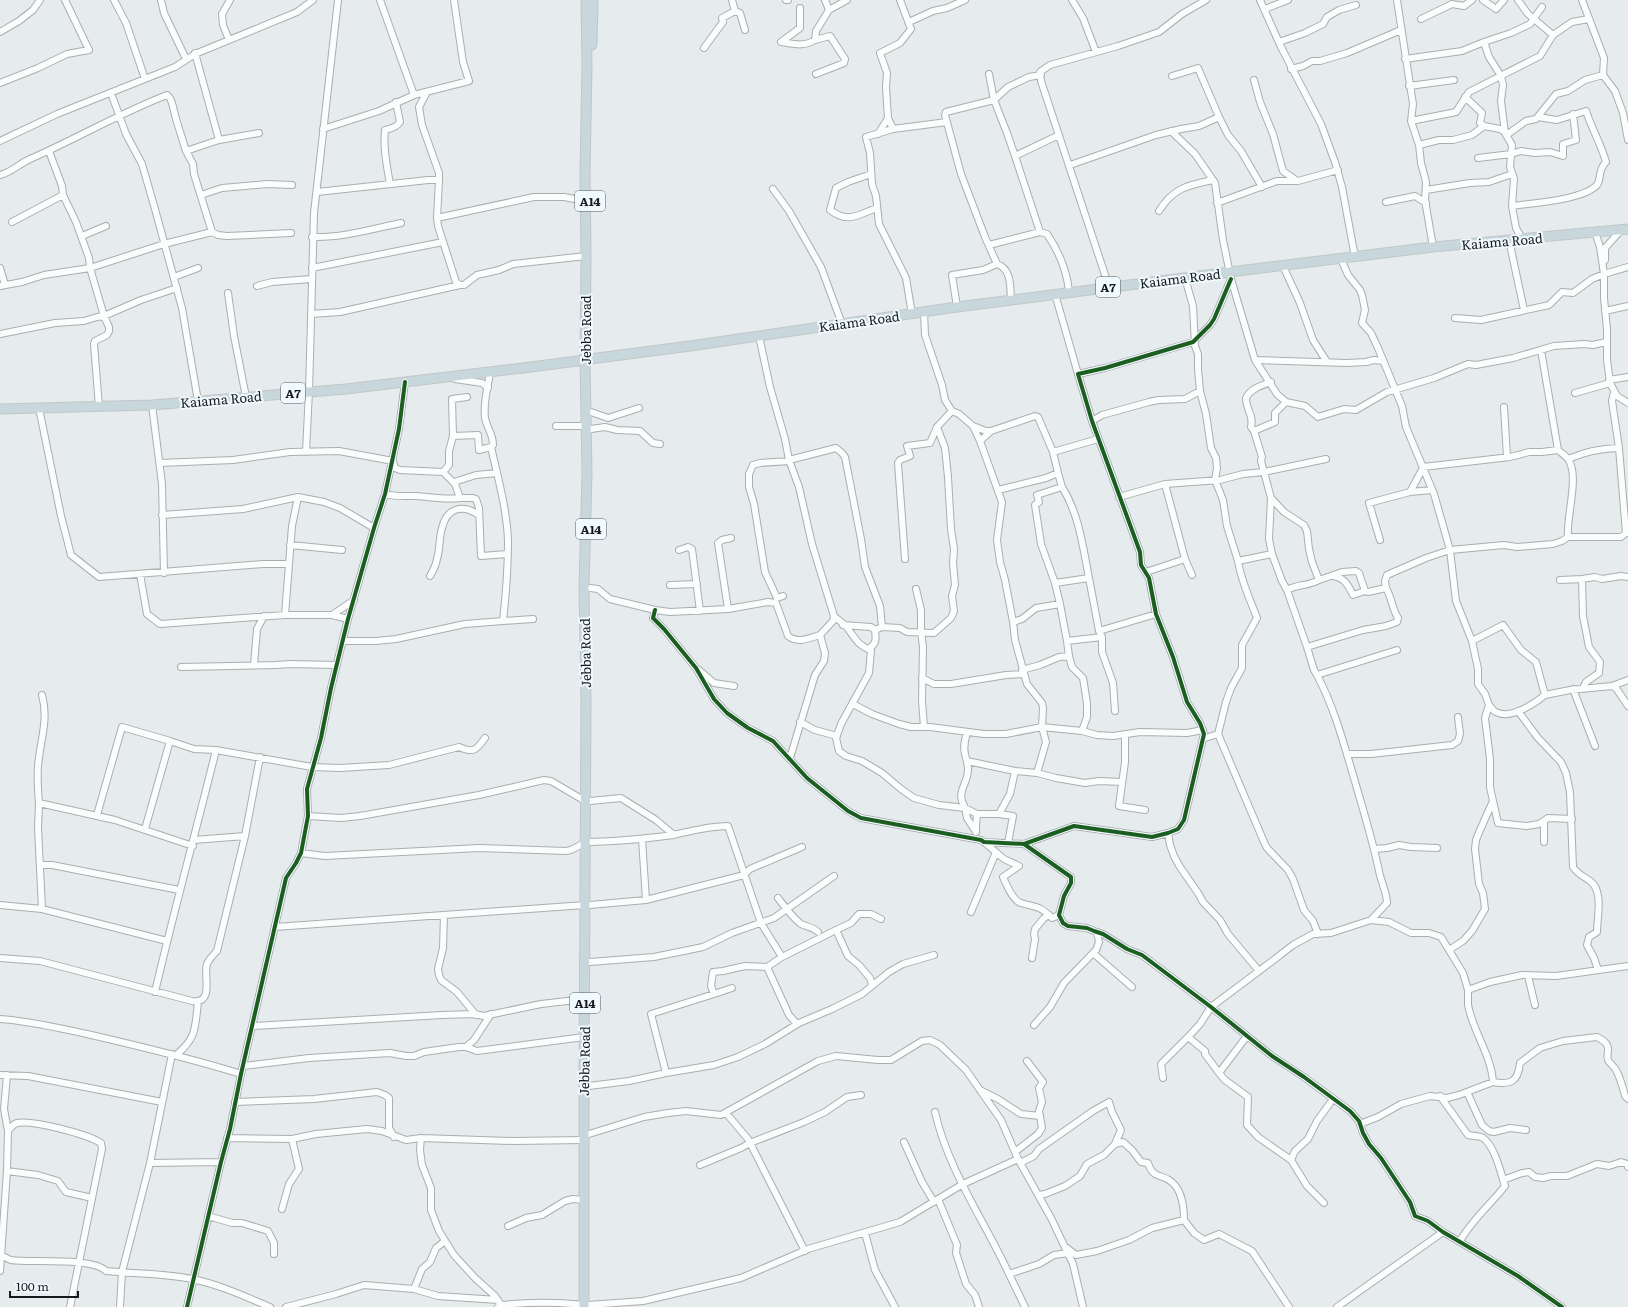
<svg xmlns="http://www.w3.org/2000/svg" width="1628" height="1307" viewBox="0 0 1628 1307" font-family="Literata,serif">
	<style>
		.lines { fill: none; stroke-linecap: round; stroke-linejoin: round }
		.minor-casing { stroke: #abaeb0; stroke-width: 8 }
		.highway-casing { stroke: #c3c6c7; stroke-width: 11 }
		.minor { stroke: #fbfcfc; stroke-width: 6 }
		.highway { stroke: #c7d7dc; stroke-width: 9 }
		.cycleway-casing { stroke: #f0fafe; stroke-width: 6 }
		.cycleway { stroke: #1b5e20; stroke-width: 4 }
		.labels { text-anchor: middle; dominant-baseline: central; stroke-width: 4; stroke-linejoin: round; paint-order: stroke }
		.shield { fill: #f0fafe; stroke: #585d5f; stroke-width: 1 }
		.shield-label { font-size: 12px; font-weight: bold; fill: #171a1b }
		.street-label { font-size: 13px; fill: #171a1b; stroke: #f0fafe }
	</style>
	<rect width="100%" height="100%" fill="#e6ebee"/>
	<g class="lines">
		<g class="minor-casing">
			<path id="minor" d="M114,0L126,23L145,79
				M161,0L164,13L186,59
				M380,0L414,95
				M732,0L735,11L740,13L745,30
				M786,0H788
				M825,0L829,10L847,0
				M1072,0L1083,18L1096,52
				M1260,0L1281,47L1321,124L1335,162L1342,187L1355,257
				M1397,0L1413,104L1411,121L1419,145L1421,163L1426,182L1425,200L1433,247
				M1483,0L1496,9L1504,0
				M1518,0L1528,14L1553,35
				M1582,0L1604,58L1603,75L1615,91L1623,113L1628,140
				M800,8V28L781,42C794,44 804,47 815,40L816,31L829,10
				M1265,9L1288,0
				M1421,19L1452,4L1464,6L1472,0
				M909,22L933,11L947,8L965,0
				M0,32L19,21L33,10L40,0
				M229,40L223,25L222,14L230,0
				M815,40L830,36L845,59L844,63L816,74
				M1279,42L1305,33L1323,24L1327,17L1339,10L1356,5
				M1484,42L1489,57L1501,76L1503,85L1501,101L1505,133L1512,145L1510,167L1514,179L1512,206L1516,228L1522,239
				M704,48L723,22L722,18L735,11
				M195,53L219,140
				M1405,59L1462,51L1484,42L1511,33L1530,24L1542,7
				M1291,69L1303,66L1312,61H1320L1347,53L1401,30
				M989,74L994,100L1007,133L1015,156
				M1254,80L1260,102L1273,134L1283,171L1297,181
				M0,83L38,68L67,54L89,50L65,0
				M1409,86L1454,80
				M111,93L126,134L142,164L155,209L182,308L198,401
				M1465,97L1482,113L1480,123L1484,126
				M1219,117L1228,135L1241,151L1262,187
				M1411,121L1456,112L1469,92L1540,56L1553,35L1572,22L1589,19
				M323,129L379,111L414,95L469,81L463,62L454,0
				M893,129L888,118L886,87L887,73L880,53L900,43L911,29L900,0
				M1171,131L1195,154L1215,183L1223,240L1231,279L1255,360L1277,394L1286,402L1275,413V422L1254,431L1262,457L1261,461L1271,498L1269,539L1272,554L1238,561C1241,581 1250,599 1257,618L1242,645V668L1231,688L1226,702L1218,734L1205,738
				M878,134L888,118
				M0,141L57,114L175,67L195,54L297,12L313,0
				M1419,145L1439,140H1453L1472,135L1484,126L1500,129L1508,134L1526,121L1536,119L1556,94L1568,91L1585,80L1603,75
				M49,151L62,186L63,195L76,222L89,258L90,268L104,316L109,327V331L107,335L95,341L94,344L99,407
				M1478,158L1511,154L1521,151L1535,153L1550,152L1563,156V144L1576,140L1573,114
				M1070,165L1156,135L1181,129L1199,126L1219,117L1198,68L1172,76
				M871,174L848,182L836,188L830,210C849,224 856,215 877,208
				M0,175C12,172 19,164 30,159C76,139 120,113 167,95L170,98L172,103L176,119L186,151
				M439,180L437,218L438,226L456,282L460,285H464L477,275L499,270L513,264L586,256
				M390,184C387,167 383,148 385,130C390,129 397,127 400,122L396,102
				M773,189L789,211L821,267L842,324
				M1426,190L1470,183L1489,182L1512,174
				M317,192L428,180H439V173L422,125L419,107L427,92
				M201,195L222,188L267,184L292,185
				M1386,202L1415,196L1426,203
				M1217,203L1277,181H1298L1338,170
				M1512,206C1533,203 1583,200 1597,185C1602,178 1597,171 1606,162C1601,144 1592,129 1586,111L1557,120L1538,117
				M1159,211C1173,188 1188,185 1213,180
				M437,218L534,197H564L585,201
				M12,222L63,195
				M212,232L194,174L193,164L186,151L219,140L259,133
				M1040,232L1015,156L1059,135
				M1595,232L1600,247L1604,274V298L1607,329V360L1610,383L1617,396L1628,403
				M82,236L106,226
				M312,237C342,238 372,229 401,223
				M1509,240L1524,310
				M989,245L1040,232L1047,234C1060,253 1067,271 1069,292
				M1341,259L1348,275L1360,290L1362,295L1365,310L1362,323L1371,333L1378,348L1402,406L1406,427L1434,494L1450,550L1456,601L1472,641L1503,625L1521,650L1536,662L1545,695L1570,690L1612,686L1616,688L1628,706
				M1605,260V248L1622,229
				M997,264C1012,269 1010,287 1011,300
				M1283,266L1300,303L1313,340L1327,362
				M0,268L5,285
				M312,268L443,242
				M174,277L198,268
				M0,286L22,282L44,275L90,268L164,244L212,232L218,235L227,236L291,233
				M257,286L272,282L311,279
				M1109,287L1041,81L1040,72L1050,65L1118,46L1159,32L1182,14L1206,0
				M228,293L234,336L246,397
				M1055,294L1078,374
				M957,307L952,275L983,270L997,264L985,237L961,174L945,115L946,112L994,100L1008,87L1029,77L1041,75
				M1605,311L1628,306
				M924,312L925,335L942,385L945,400L952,411L959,414L973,426L980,441L1002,502L997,540L1000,562L1005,580L1013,622L1015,640L1027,684L1042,703L1043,708L1042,727L1046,742L1037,773L1015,771L1010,794L999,814H977L965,808L967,818L976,832
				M311,314L340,312L460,285
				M912,314L906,278L879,224L876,196L872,184L870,153L866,137L893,129L947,122
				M1455,318L1481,320L1549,305L1562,292L1573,293L1592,279L1604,274L1628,267
				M0,334L55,323L84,321L97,317L104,316L141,300L177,288
				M759,336L770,387L785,439L789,460L799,487L812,544L834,616L833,621L820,635L825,653L824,661L815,675L790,758
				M1541,350L1558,450
				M1255,360L1347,363L1366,362L1374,360L1383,361
				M490,372C488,389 483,400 485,418C487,429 493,433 493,445L491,447
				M453,377L455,379L482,383L488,388
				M1609,380L1628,377
				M1200,391L1206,414L1211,448L1216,458L1217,468L1215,480L1223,500L1227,526L1238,561
				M1614,392L1612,401L1619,448L1626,533
				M1575,393L1610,383
				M467,397L452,399L453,436L449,451V465L443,472L455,484L460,498H473L476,499L479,508L481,556L507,554
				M1286,402L1305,406L1318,417L1344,409L1356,410L1387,392L1434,378L1468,364L1476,365L1513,358L1554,346L1584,344L1593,345L1606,342
				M152,405L162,484L164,573
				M1504,407L1507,457
				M39,408L61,516L71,555L99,577L263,564H288
				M591,412L608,418L639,408
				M1092,421L1102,415L1149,402L1159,400L1185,399L1200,391L1198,369V354L1195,346L1193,306L1185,278
				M556,426H586
				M973,426L986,431H991
				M591,429L605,427L617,430L640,431L653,443L660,444
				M1254,431L1251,427C1254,415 1246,410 1246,398C1250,389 1262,385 1271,382
				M980,441L991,431L1035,416L1038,417L1053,452L1058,473L1046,478L998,490
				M306,452L309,391L314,213L338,0
				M1053,452L1098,439
				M1568,459C1585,452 1600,448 1619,448
				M789,460L836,448L842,453L845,457L861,539L865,567L880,606L882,627
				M160,463L233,460L290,452L339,451L393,461L395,468L400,470L443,472
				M1423,467L1510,457L1529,452H1542L1558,450C1561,453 1565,455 1568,459C1580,476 1566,516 1568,537H1621L1626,533H1628
				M454,482L476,475L497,473
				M1062,487C1079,514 1083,547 1089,578
				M1410,492L1423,468
				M385,494C396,497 406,496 416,496C431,497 445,500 460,498
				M1119,497L1165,484L1220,480L1243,474L1264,472L1326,459
				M1271,498L1284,512L1304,525L1307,531L1309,549L1312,562L1319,580C1309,586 1298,584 1287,590L1282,581L1272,554
				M162,515L243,509L298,497L324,502L340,508L374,528
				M1380,540L1369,503L1410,492L1432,490
				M290,545L342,550
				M679,550L688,547L692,549L700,611
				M905,559L898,463L900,460L910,456L907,446L930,443L937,427L952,411
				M1185,559L1192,575
				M1146,572L1185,559L1165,484
				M140,574L147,614L160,624L285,615H332L348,619
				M430,576C433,571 436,565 437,559C440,549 439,538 442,528C447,507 463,504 479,515
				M1333,576C1345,578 1348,585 1353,595L1365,591
				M1582,579L1595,577L1602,579L1621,576L1628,577
				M1560,580L1582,579L1583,616L1589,647L1600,662L1599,673L1586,682L1583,688
				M1055,583L1041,544L1035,505L1039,502L1037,495L1062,487L1058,473
				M670,585L697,584
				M590,588L598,589L610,599L655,610L670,612L728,609L768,602L776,603L788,636C798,644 809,638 820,635
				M1386,588L1385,581L1387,575L1426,558L1450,550L1504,545L1517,547L1553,544L1562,541L1568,537
				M916,589L921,610V632L923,647L922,701L924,727
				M1287,590L1307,647L1363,630L1386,626L1397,622L1398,618C1392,609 1392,598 1386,588L1368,592L1365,591L1359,573L1356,571L1342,572L1319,580
				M783,596L777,598L765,572L754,504L749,487V474L753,465L760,463L790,461
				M1060,604L1055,583L1089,578L1099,631
				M728,609L718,543L722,540L731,538
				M655,610L653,618L664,629L696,668L714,699L727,713L748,728L773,741L807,778L848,811L861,818L981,840L984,842L1024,844L1074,826L1152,837L1168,833L1178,829L1184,820L1204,734L1200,723L1187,702L1173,657L1156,614L1149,578L1141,565L1140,552L1092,421L1078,374L1105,368L1193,342L1210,325L1214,319L1231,279
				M285,615L292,526L298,497
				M332,615L354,600
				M834,616C838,620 845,624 848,629C856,639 858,646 871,650L869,673L841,724L836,738L839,751L846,756L862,761L882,773L901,789L914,798L939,805L965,808C955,790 968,786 968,769C968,764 966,759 965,754C963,746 965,740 967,732
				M503,621L533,619
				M1013,622L1022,619L1036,608L1060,604L1067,641
				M843,625L871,627L875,630L882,627L900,628L907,632L934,633L951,618L954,611L952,596L955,585L953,563L954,549L951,529L948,477L945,448L937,427
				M1102,637V652L1113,683L1115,711
				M343,641H376L396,639L465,624L503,621C506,594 508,567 508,541C507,510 498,478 491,447L479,450L478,435L453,436
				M1307,647L1314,670L1317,675L1397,650
				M868,649C877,644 876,639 875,630
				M1069,656L1072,667L1083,678L1087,703V717L1082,731
				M254,665L257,629L264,616
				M181,667L276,665L290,664L337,665
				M699,670L714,683L734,686
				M1022,670L1040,665L1059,657L1069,656L1067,641L1102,637L1099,631L1156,614
				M1317,675C1335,709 1345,748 1356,785C1364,813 1373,842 1379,871C1381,882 1387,893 1387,903L1371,920
				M922,678L934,684H951L1006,675L1024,674
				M1612,686L1628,680
				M1573,689L1595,746
				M853,704L872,714L899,724L911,727H930L984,734H1006L1042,727L1082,731L1097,735L1113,736L1140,732L1187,733L1203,730
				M1489,705C1491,707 1493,711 1496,712C1510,720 1534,704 1545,695
				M1518,711L1538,738L1561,762L1566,773L1570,792L1573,867C1578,875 1584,876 1590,881C1604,891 1597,917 1597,932L1589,937L1587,945L1594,958L1598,970
				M800,722L815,730L837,736
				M1125,734V762L1119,806L1145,810
				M1218,734L1264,842L1267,848L1288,870L1293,879L1304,910L1313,921L1318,934
				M170,741L194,749L216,750
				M1347,754H1371L1452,745L1458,741L1460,734L1458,717
				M967,761L1015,771
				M1037,773L1056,778L1085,783L1099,781L1122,782
				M590,801L621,798L656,820L674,835
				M1493,801L1498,823L1527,826L1539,824L1548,818L1572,819
				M39,803C38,791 37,778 38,766C40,741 49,720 42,695
				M999,814L1013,816L1008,843
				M97,815L122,727L170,741L145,829
				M308,816L341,818L360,816L479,795L544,780L551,781L585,801
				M1544,821V842
				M976,832V826L977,814
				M1168,833L1170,845L1174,856L1180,867L1198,893L1203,902L1220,920L1228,934L1259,971
				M642,839L646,900L744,875L750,869L802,847
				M194,840L245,836L260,757
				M591,842C618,841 646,839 673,835C692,831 709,826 728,826L761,923L782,957
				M984,842L1004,859L1019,866L1003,877C1006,884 1013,901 1021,903C1037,908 1039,905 1052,918L1059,915
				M1024,844L1071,877V883L1064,896L1059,915L1063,923L1068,926L1087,928L1094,931L1103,934L1127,949L1142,955L1211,1007L1272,1056L1304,1077L1350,1111L1359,1121L1363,1133L1369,1144L1381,1158L1410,1202L1415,1216L1428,1221L1443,1232L1518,1276L1562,1307
				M1374,849L1387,848L1399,845L1411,847L1437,848
				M301,853L325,856L479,848L566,851L571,850L586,842
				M40,865H52L179,890
				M778,898C784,906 793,918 801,924C807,927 813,927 818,932
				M0,905L42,909L167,941
				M590,905L646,900
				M42,909L38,828L39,803L115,820L193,846
				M971,912L996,852
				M444,915L443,948L438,969L439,975L441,980L457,992L476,1015
				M275,927L585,905
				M836,930L851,923L859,914H871L881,919
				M1449,950L1463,941L1472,931L1485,909L1483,893L1479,884L1475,849L1476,840L1480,830L1493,801L1490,787V759L1485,718L1489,705L1485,694L1478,684V669L1472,641
				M1093,953L1132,987
				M0,958L40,961L192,1001C215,1004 203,976 207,964C209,959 213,955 217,951L245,836
				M1032,958L1035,939L1034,934L1035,929L1044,918L1049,915
				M590,962L654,957L703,947L732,933L774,918L834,876
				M767,967L782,957L836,930L848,956L859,965L870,978L872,985
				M1528,976L1535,1005
				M732,988L714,994L711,986L713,972L723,971L745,966L767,967L789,1015L797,1024
				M155,992C174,911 196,831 216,750L312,767L340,768L389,765L459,747C473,753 476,751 485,738
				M0,1019C30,1021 58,1028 87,1034C139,1046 190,1058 241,1074
				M1034,1025L1050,1007L1064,983L1096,950L1099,942L1097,932
				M253,1026L442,1015L474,1014L484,1016L541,1004L585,999
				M1247,1036L1219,1073L1225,1080L1248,1097L1247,1125L1258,1137L1291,1160L1295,1151L1308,1139L1317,1121L1333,1099
				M1188,1037L1205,1051V1054L1219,1073
				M466,1047L474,1040L491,1014
				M176,1055C197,1038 195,1027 198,1002
				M243,1066L309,1058L390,1053L406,1056H414L424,1052L459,1047H466L477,1051L584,1037
				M666,1073L651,1014L714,994
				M0,1075L28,1076L162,1102
				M7,1075L4,1109L8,1131
				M1163,1078L1161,1064L1190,1035L1200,1024L1211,1007L1271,962L1293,945L1313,934L1331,933L1371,920L1389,922L1411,933H1429L1441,937L1463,973L1468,990L1490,982L1522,975L1556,976L1628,966
				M1493,1082C1511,1085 1518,1082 1520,1063L1540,1048L1563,1041L1597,1037C1601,1039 1605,1041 1607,1045C1610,1050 1606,1055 1608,1060C1610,1064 1614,1066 1616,1070C1619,1075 1624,1091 1625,1096L1628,1099
				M589,1086L629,1081L666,1073L714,1065L738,1057L765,1044L799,1023L832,1009L862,994L889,972L903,964L934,955
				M980,1090L998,1099L1021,1114L1040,1116
				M1467,1092L1482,1125L1489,1131L1494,1132L1510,1128L1526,1130
				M1440,1096L1468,1135C1472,1136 1480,1136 1483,1138C1495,1146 1501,1174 1505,1186C1490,1205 1472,1220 1460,1241
				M235,1102L314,1099L377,1092L385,1095L389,1098V1128L394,1137
				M935,1112C948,1170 984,1220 1009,1274L1039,1264L1054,1255L1068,1253
				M726,1113L748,1139L805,1251
				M1360,1124L1378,1117L1401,1104L1430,1096L1447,1098L1459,1095L1493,1082C1491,1054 1473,1032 1468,1005C1468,1001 1468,995 1468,990
				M589,1134L644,1117L668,1113L686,1111L721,1115L818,1061L836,1056L878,1060H891L922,1041L930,1040L940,1045L966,1070L1001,1120L1018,1159L1051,1218L1073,1264L1083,1307
				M227,1138L292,1139L316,1134L367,1129L382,1131L406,1140L421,1138L513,1141L584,1140
				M421,1138L420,1150L422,1165L431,1188V1210L439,1231L454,1255L475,1278L495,1296L501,1305
				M904,1142L922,1182L934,1202
				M1015,1152L1038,1134L1042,1128L1039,1111L1042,1102L1039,1088L1043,1082L1027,1061
				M1291,1160L1307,1186L1324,1203
				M150,1163L221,1162
				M1020,1163L1034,1156L1039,1149L1093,1111L1109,1102L1112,1112L1121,1130L1115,1144
				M700,1165L741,1148L750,1143L804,1122L825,1112L847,1097L861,1095
				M7,1171L38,1175L58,1181L66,1192L92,1198
				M1503,1180L1522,1173L1529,1172L1535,1177L1543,1178L1551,1176H1567L1597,1164L1609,1166L1621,1162L1627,1164L1628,1167
				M1039,1195L1045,1194L1065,1186L1080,1176L1087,1164L1104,1155L1115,1144L1123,1142L1132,1150L1141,1162L1148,1163C1153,1178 1159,1174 1169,1180C1182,1188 1184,1207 1184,1220
				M938,1199L957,1245L956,1253L966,1284L975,1295L979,1307
				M282,1209L289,1184L299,1169L292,1139
				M208,1216L232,1223H242L268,1231L274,1243V1254
				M508,1226L526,1218L542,1215L565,1201L573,1199L584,1200
				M865,1233L875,1270L895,1307
				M1067,1248L1076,1255L1097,1251L1129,1240L1152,1228L1184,1220L1194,1233L1204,1240L1219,1234L1252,1251L1289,1307
				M0,1255C4,1256 7,1259 11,1260C31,1263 93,1257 106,1271C135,1274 164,1273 192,1279C218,1284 246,1297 270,1307
				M0,1271L7,1171L8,1131C11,1127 13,1124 17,1123C33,1120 87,1134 101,1143L102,1149L70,1307
				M1009,1274L1025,1307
				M414,1289L422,1269L430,1262L436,1248L445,1241
				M588,1305L643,1301L741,1278L808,1249L900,1222L963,1184L1018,1159
				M120,1307L122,1272L150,1163L172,1054
				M187,1307L221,1162L230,1129L241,1074L286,878L296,863L301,853L308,816L307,789L321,738L331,688L348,619L374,528L385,494L399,429L405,382
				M286,1307L336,1294L364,1285L414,1289L438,1296L498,1300
				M498,1307L501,1305C530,1302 556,1302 584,1305
				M1337,1307L1443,1232"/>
		</g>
		<g class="highway-casing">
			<path id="highway" d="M592,45L593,0
				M590,359L690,346L957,307L1230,272L1433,247L1628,229
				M0,409L152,405L346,389L523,368L585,360
				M584,1307V1076L586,700L584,588L587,474L585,360L586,256L585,174L587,65L586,0"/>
		</g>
		<use href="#minor" class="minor"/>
		<use href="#highway" class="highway"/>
		<g class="cycleway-casing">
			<path id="cycleway" d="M655,610L653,618L664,629L696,668L714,699L727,713L748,728L773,741L807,778L848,811L861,818L981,840L984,842L1024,844L1074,826L1152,837L1168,833L1178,829L1184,820L1204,734L1200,723L1187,702L1173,657L1156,614L1149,578L1141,565L1140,552L1092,421L1078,374L1105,368L1193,342L1210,325L1214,319L1231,279
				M1024,844L1071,877V883L1064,896L1059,915L1063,923L1068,926L1087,928L1094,931L1103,934L1127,949L1142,955L1211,1007L1272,1056L1304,1077L1350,1111L1359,1121L1363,1133L1369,1144L1381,1158L1410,1202L1415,1216L1428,1221L1443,1232L1518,1276L1562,1307
				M187,1307L221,1162L230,1129L241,1074L286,878L296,863L301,853L308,816L307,789L321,738L331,688L348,619L374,528L385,494L399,429L405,382"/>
		</g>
		<use href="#cycleway" class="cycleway"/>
	</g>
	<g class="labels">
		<g class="shield">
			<rect x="575" y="191" width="30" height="20" rx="3"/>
			<rect x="1096" y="277" width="24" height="20" rx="3"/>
			<rect x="281" y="383" width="24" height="20" rx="3"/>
			<rect x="576" y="519" width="30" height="20" rx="3"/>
			<rect x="570" y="993" width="30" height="20" rx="3"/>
		</g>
		<g class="shield-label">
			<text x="590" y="201">A14</text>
			<text x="1108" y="287">A7</text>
			<text x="293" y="393">A7</text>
			<text x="591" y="529">A14</text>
			<text x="585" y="1003">A14</text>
		</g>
		<g class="street-label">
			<text transform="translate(1502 241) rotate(-5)">Kaiama Road</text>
			<text transform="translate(1180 278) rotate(-7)">Kaiama Road</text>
			<text transform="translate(859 321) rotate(-8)">Kaiama Road</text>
			<text transform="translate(585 330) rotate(-90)">Jebba Road</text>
			<text transform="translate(221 399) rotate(-5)">Kaiama Road</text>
			<text transform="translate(585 653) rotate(-91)">Jebba Road</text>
			<text transform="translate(584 1061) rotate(-89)">Jebba Road</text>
		</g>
	</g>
	<path d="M10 1291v6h68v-6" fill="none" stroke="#171a1b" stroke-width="2"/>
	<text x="16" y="1291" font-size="12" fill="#171a1b" stroke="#f0fafe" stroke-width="3" paint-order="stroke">100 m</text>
</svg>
